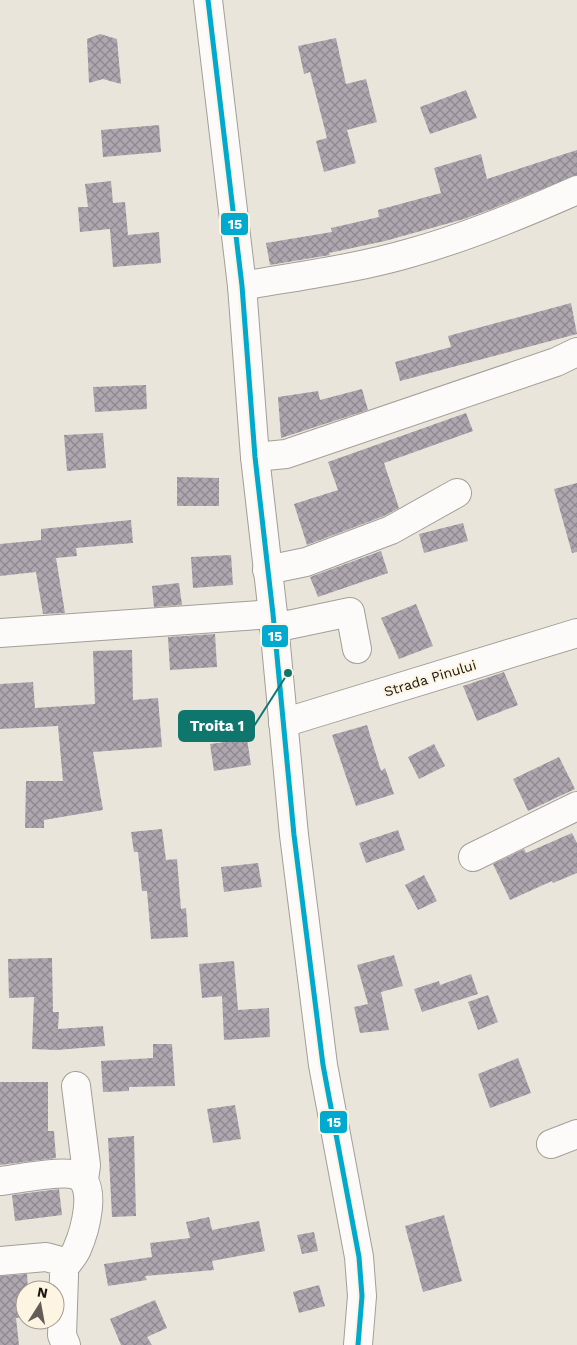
<svg xmlns="http://www.w3.org/2000/svg" width="577" height="1345" viewBox="0 0 577 1345" font-family="'Work Sans',sans-serif">
	<style>
		.building { fill: url(#building-cross-hatch) }
		.lines { fill: none; stroke-linecap: round; stroke-linejoin: round }
		.minor-casing { stroke: #a29f97; stroke-width: 30 }
		.major-casing { stroke: #a29f97; stroke-width: 30 }
		.minor { stroke: #fcfbfa; stroke-width: 28 }
		.major { stroke: #fcfbfa; stroke-width: 28 }
		.bus-1-casing { stroke: #fef4e2; stroke-width: 9 }
		.bus-1 { stroke: #00a9ce; stroke-width: 5 }
		.labels { text-anchor: middle; dominant-baseline: central; stroke-width: 4; stroke-linejoin: round; paint-order: stroke }
		.street-label { font-size: 14px; fill: #191610; stroke: #fef4e2 }
		.leader { fill: none; stroke: #0f766e; stroke-width: 2 }
		.callout-dot { fill: #0f766e; stroke: #fef4e2; stroke-width: 2 }
		.callout { fill: #0f766e; stroke: #0f766e; stroke-width: 2 }
		.callout-label { font-size: 15px; text-anchor: middle; font-weight: bold; fill: #fff }
		.line-badge { stroke: #fef4e2; stroke-width: 2 }
		.badge-label { font-size: 14px; text-anchor: middle; font-weight: bold; fill: #fff }
	</style>
	<defs>
		<pattern id="building-cross-hatch" width="8" height="8" patternUnits="userSpaceOnUse" patternTransform="scale(1.25)"><rect width="8" height="8" fill="#aea7b0"/><path d="M0 0l8 8M0 8l8-8" fill="none" stroke="#8d878e"/></pattern>
	</defs>
	<rect width="100%" height="100%" fill="#eae5db"/>
	<path class="building" d="M100,34L117,39L121,84L103,79L89,83L87,39Z
		M336,38L346,84L366,79L377,122L347,130L356,163L324,172L316,141L327,138L310,72L304,74L298,46Z
		M466,90L477,118L430,134L420,107Z
		M159,125L161,152L103,157L101,130Z
		M577,150V175L489,210L464,219L385,241L329,253L330,255L270,265L266,243L332,232L331,228L379,217L378,210L441,193L434,168L481,154L487,179Z
		M111,181L113,203L125,202L128,235L159,232L161,263L113,267L110,229L80,232L78,207H88L85,184Z
		M571,303L577,334L400,381L395,362L451,347L448,336Z
		M146,385L147,409L95,412L93,387Z
		M362,389L368,410L281,438L278,397L318,391L320,400Z
		M466,413L473,431L384,463L399,508L384,516L307,545L294,504L338,490L328,462Z
		M103,433L106,468L67,471L64,435Z
		M177,477L219,478V506H177Z
		M577,483V552L572,553L554,489Z
		M131,520L133,543L76,548L77,556L56,558L65,613L43,614L36,572L0,576V544L41,540V529Z
		M463,523L468,541L424,553L419,534Z
		M381,551L388,573L318,597L310,577Z
		M231,555L233,585L193,588L191,557Z
		M179,583L182,605L154,607L152,586Z
		M416,604L433,646L399,659L381,618Z
		M215,634L217,667L170,670L168,637Z
		M132,650L133,700L158,698L162,747L93,752L103,810L44,820V828H25L26,781H63L58,726L0,729V684L33,682L35,708L95,704L93,651Z
		M504,672L518,705L477,721L463,686Z
		M367,725L381,771L385,768L394,794L356,806L332,735Z
		M247,739L251,765L214,771L210,744Z
		M434,744L445,766L419,779L408,757Z
		M559,757L575,789L528,811L513,779Z
		M162,829L166,860L177,859L181,909L186,908L188,937L151,939L147,891H142L138,852H134L131,832Z
		M398,830L405,850L366,863L359,843Z
		M572,833L577,843V873L553,883L552,881L510,900L493,864L524,849L526,853Z
		M258,863L262,887L224,892L221,867Z
		M424,875L437,901L418,910L405,885Z
		M394,955L403,986L381,992L389,1030L360,1033L354,1007L368,1004L357,965Z
		M52,958L53,1012H59L58,1029L103,1026L105,1046L57,1050L32,1049L34,997L9,998L8,959Z
		M234,961L238,1010L269,1008L270,1037L224,1040L222,996L202,998L199,964Z
		M471,974L478,994L422,1012L414,989L439,981L440,985Z
		M488,995L498,1022L478,1030L468,1002Z
		M153,1044H172L175,1086L129,1087V1091L103,1092L101,1061L153,1058Z
		M518,1058L531,1093L490,1108L478,1074Z
		M0,1082H48V1131H54L56,1158L0,1165Z
		M235,1105L241,1139L213,1143L207,1109Z
		M134,1136L136,1216L112,1217L108,1138Z
		M59,1189L62,1215L15,1221L12,1195Z
		M444,1215L462,1281L423,1292L405,1226Z
		M209,1217L212,1230L259,1221L265,1251L212,1261L214,1270L145,1276L147,1280L108,1286L104,1264L152,1257L150,1243L190,1238L186,1222Z
		M314,1232L318,1251L302,1254L297,1235Z
		M27,1274L28,1290H25V1317L16,1318L19,1345H0V1276Z
		M319,1285L325,1306L299,1313L293,1292Z
		M155,1300L167,1328L147,1337L152,1345H121L110,1319Z"/>
	<g class="lines">
		<g class="minor-casing">
			<path id="minor" d="M242,286C298,276 355,269 410,253C467,237 523,214 577,190
				M255,457L286,454L556,362L577,352
				M267,570L306,562L391,530L457,493
				M274,628L350,612L357,649
				M0,633L273,614
				M283,723L577,633
				M473,857L577,806
				M76,1086L86,1165L84,1180
				M551,1144L577,1134
				M0,1181C17,1179 62,1170 76,1175C99,1184 84,1233 77,1249C74,1256 68,1262 64,1268
				M0,1261L46,1257L57,1260L64,1268V1276L62,1335L66,1345"/>
		</g>
		<g class="major-casing">
			<path id="major" d="M208,0L242,286L255,457L273,614L294,835L323,1065L359,1257L362,1296L358,1345"/>
		</g>
		<use href="#minor" class="minor"/>
		<use href="#major" class="major"/>
		<g class="bus-1-casing">
			<path id="bus-1" d="M208,0L242,286L255,457L273,614L294,835L323,1065L359,1257L362,1296L358,1345"/>
		</g>
		<use href="#bus-1" class="bus-1"/>
	</g>
	<g class="labels">
		<g class="street-label">
			<text transform="translate(430 678) rotate(-17)">Strada Pinului</text>
		</g>
	</g>
	<path class="leader" d="M288 673L254 726"/>
	<circle class="callout-dot" cx="288" cy="673" r="5"/>
	<rect class="callout" x="179" y="711" width="75" height="30" rx="5"/>
	<g class="callout-label">
		<text x="217" y="731">Troita 1</text>
	</g>
	<g class="line-badge">
		<rect x="220" y="212" width="29" height="24" rx="5" fill="#00a9ce"/>
		<rect x="261" y="624" width="28" height="24" rx="5" fill="#00a9ce"/>
		<rect x="319" y="1110" width="29" height="24" rx="5" fill="#00a9ce"/>
	</g>
	<g class="badge-label">
		<text x="235" y="229">15</text>
		<text x="275" y="641">15</text>
		<text x="334" y="1127">15</text>
	</g>
	<g transform="translate(40 1305) rotate(11)"><circle r="24" fill="#fef4e2" stroke="#a29b8e"/>
	<path d="M0-4L9 19L0 12L-9 19Z" fill="#625e57"/>
	<text y="-8" font-size="14" font-weight="bold" text-anchor="middle" fill="#191610">N</text>
	</g>
</svg>
